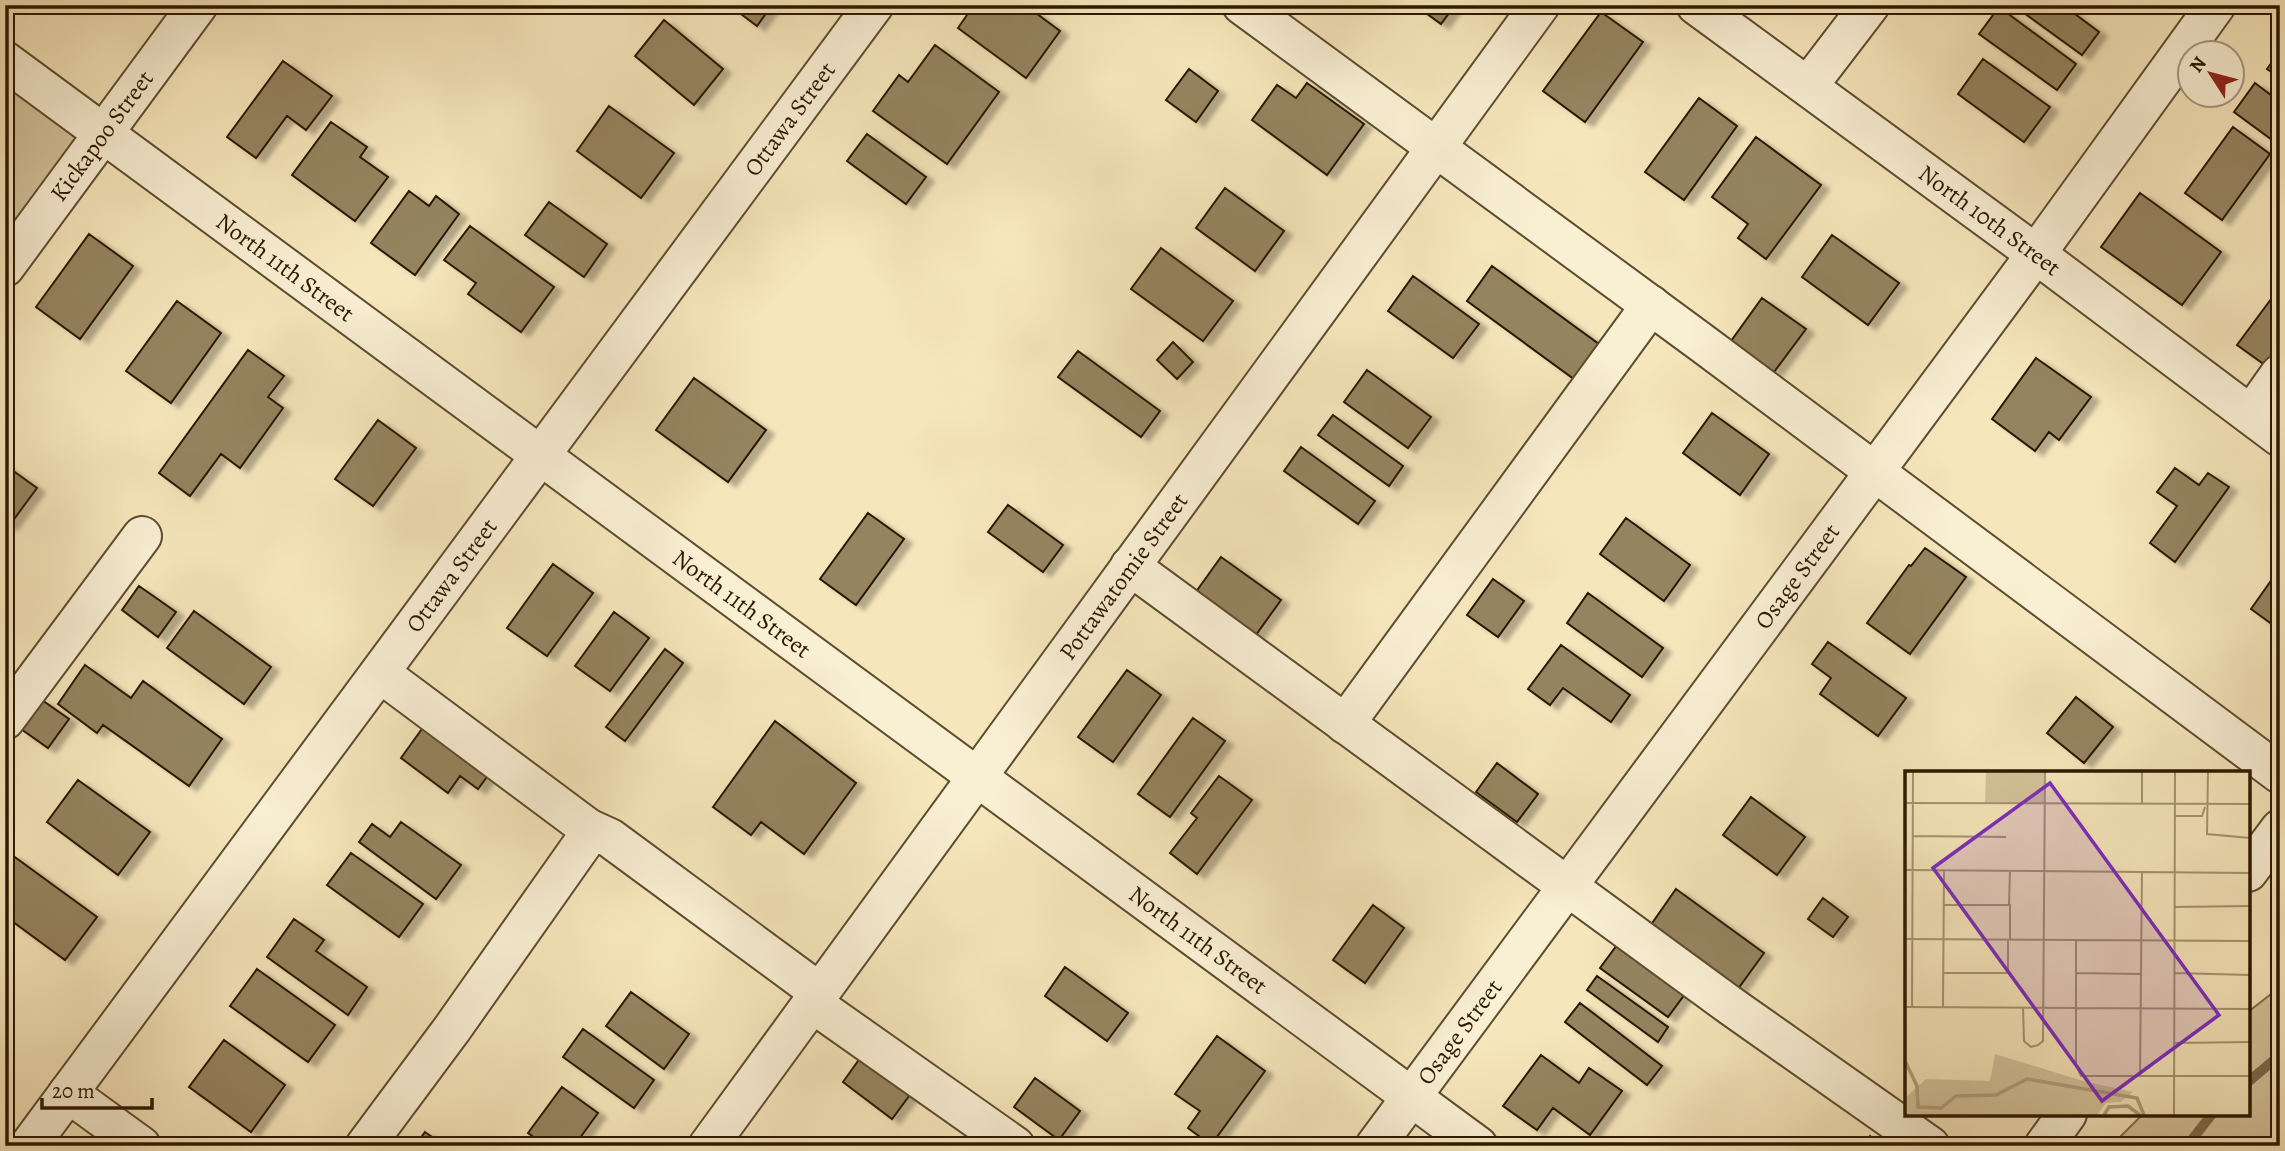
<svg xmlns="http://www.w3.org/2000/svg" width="2285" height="1151" viewBox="0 0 2285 1151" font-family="Alegreya,serif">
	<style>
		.green { fill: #d4c39b; stroke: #806e4e; stroke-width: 2 }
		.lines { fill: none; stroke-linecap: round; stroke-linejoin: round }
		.stream { stroke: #7c6a4a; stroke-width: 10 }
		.building { fill: #958461; stroke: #2c1900; stroke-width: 2; filter: url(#shadow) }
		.minor-casing { stroke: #5e4c2f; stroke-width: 42 }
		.minor { stroke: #f9efd3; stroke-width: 38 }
		.labels { text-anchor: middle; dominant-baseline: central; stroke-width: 6; stroke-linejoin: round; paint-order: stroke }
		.street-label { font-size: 24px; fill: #2c1900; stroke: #f9efd3 }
		.inset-river { fill: none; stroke: #b1a07b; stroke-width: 3.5 }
		.inset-road { fill: none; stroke: #a59470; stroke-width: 2 }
		.view { fill: #7b2cbf; fill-opacity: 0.15; stroke: #7b2cbf; stroke-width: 3.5 }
		.inset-edge { fill: none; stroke: #2c1900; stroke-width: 3.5 }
	</style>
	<defs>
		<filter id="shadow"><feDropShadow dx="8" dy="4.5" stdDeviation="2" flood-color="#0004"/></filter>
	</defs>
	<rect width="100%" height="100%" fill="#f6e6bb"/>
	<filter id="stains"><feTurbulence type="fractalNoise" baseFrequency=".00286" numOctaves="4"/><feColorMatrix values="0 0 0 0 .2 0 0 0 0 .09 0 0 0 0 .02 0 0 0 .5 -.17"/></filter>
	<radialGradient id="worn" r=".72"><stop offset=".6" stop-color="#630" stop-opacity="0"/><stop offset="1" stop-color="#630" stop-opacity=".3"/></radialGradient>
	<path class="green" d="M5,61L104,133L5,267Z
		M2280,987V1146H2111L2143,1114H2248V1012Z"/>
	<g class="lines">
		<path class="stream" d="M2248,1082L2280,1055
			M2187,1146L2212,1114"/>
	</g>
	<path class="building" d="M729,5H772L757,26Z
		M974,5H1025L1060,31L1026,78L958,28Z
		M1415,5H1455L1441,24Z
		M2013,5H2063L2099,32L2082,55Z
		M1999,7L2076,64L2057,90L1979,34Z
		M1601,12L1643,42L1585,122L1543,91Z
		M664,20L723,69L694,105L635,56Z
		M935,45L999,92L947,164L873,111L899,75L908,82Z
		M2280,51V78L2267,69Z
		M1983,59L2050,107L2024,142L1958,94Z
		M283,61L332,96L306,130L287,116L256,158L227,137Z
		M1189,69L1218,91L1196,122L1166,100Z
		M1307,83L1364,124L1327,175L1252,120L1277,85L1296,98Z
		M2255,83L2280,102L2279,145L2234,112Z
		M1699,98L1737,126L1684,200L1645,172Z
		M609,106L674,153L641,198L577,151Z
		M331,122L367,147L360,157L388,177L355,221L292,175Z
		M2233,127L2270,154L2222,220L2185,193Z
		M867,134L926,177L906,204L847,161Z
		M1756,137L1821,185L1766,259L1738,238L1748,224L1712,197Z
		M1225,188L1284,231L1255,271L1196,228Z
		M409,191L429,206L436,196L459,214L415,275L371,243Z
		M2140,193L2221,252L2182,305L2101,247Z
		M549,202L607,244L584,277L525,235Z
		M470,226L554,287L521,332L468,294L476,283L444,260Z
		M89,234L133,266L80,339L36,307Z
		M1832,235L1899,283L1868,325L1802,277Z
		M1161,248L1233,301L1203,341L1131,289Z
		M1492,266L1603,347L1578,382L1467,301Z
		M1413,276L1479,324L1453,358L1388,311Z
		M2280,287V359L2272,370L2237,345Z
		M1762,298L1806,329L1774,372L1731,341Z
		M177,301L221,333L171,403L126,371Z
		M1173,342L1193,362L1177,379L1157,360Z
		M248,350L284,376L268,397L283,408L240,468L221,454L190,496L159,473Z
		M1078,351L1160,411L1141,437L1058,377Z
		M2036,358L2091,397L2059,440L2049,432L2035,451L1992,419Z
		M1367,370L1431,417L1408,448L1344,402Z
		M694,378L766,430L728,482L656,430Z
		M1712,413L1769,454L1740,495L1683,453Z
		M1333,415L1403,466L1389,486L1318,435Z
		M378,420L416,448L373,506L335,479Z
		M1301,447L1375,501L1358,524L1284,471Z
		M5,465L37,488L9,526L5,523Z
		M2175,468L2199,485L2208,473L2229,487L2175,562L2150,543L2177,506L2157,492Z
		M1008,505L1063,545L1043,572L988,532Z
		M868,513L904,539L856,605L820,579Z
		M1626,518L1690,565L1664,601L1600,554Z
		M1925,548L1966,577L1910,654L1867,623L1909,565L1911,566Z
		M1221,557L1281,600L1253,639L1193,596Z
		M553,564L593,593L547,656L507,628Z
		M2280,568V630L2251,609Z
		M1493,579L1524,601L1498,637L1467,615Z
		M139,586L176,612L158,637L122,610Z
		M1588,593L1663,648L1642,677L1567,623Z
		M194,611L271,667L244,704L167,648Z
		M614,612L649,638L610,691L575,666Z
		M1828,642L1906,698L1878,736L1820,694L1831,678L1812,664Z
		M1561,645L1630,695L1611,722L1563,688L1550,705L1528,689Z
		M665,649L683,663L625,741L606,727Z
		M85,665L131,698L143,681L222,739L189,786L103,725L97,733L58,704Z
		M1127,670L1161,695L1113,762L1078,737Z
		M2076,697L2113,727L2084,763L2047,733Z
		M42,700L69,719L48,748L21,729Z
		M1193,718L1225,741L1170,817L1138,794Z
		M775,721L856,783L804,854L761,822L751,835L713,807Z
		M427,722L492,770L478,789L460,776L448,793L401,758Z
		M1497,763L1538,794L1517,822L1476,792Z
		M1219,776L1252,800L1197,874L1170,853L1197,818L1191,813Z
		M78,780L150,832L118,875L47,822Z
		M1751,797L1805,837L1777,875L1723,835Z
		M401,822L461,865L436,899L359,842L372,824L390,837Z
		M351,853L423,904L399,937L327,885Z
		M12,855L97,917L65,960L5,916V865Z
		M1676,889L1764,953L1735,993L1648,929Z
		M1823,898L1848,917L1833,937L1808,919Z
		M1373,905L1404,928L1365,983L1333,960Z
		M294,919L324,940L316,951L367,987L348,1015L267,957Z
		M1617,945L1685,994L1668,1017L1600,968Z
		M1065,967L1128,1013L1107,1041L1045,996Z
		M257,969L335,1025L308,1062L230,1006Z
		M1597,976L1668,1027L1658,1042L1587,990Z
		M631,992L689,1034L664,1069L606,1026Z
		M1580,1003L1662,1066L1647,1085L1565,1022Z
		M583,1029L654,1080L634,1108L563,1057Z
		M1217,1036L1265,1071L1211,1145L1188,1128L1200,1111L1175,1094Z
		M224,1040L285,1085L251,1132L189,1087Z
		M868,1047L918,1084L892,1119L843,1082Z
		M1541,1055L1579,1083L1589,1068L1622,1091L1590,1135L1553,1108L1537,1130L1503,1106Z
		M1035,1078L1080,1111L1059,1140L1014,1107Z
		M562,1087L598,1113L574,1146H546L528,1133Z
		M425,1132L445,1146H415Z
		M1870,1136L1883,1146H1863Z"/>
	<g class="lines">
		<g class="minor-casing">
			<g id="minor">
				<path d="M1242,5L1702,343L2280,774"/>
				<path id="s1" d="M1696,5L2036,254L2280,437"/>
				<path id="s2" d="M5,61L1478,1146"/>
				<path d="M1808,86L1870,5"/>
				<path id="s3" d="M5,267L198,5"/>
				<path d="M2251,415L2280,374"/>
				<path d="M1130,566L1731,1006L1930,1146"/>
				<path d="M5,720L142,536"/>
				<path d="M1345,724L1651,305"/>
				<path d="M588,828L610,838L819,992"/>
				<path d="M2248,872L2280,829"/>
				<path d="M812,1003L1015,1146"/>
				<path d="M68,1093L141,1146"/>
				<path id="s4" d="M29,1146L874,5"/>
				<path d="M365,1146L452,1029L588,836V828L380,673"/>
				<path id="s5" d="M708,1146L1540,5"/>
				<path id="s6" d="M1375,1146L2036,254L2216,5"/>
				<path d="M2044,1146L2067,1114"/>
			</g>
		</g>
		<use href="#minor" class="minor"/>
	</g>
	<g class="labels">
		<g class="street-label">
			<text stroke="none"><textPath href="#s4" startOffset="1278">Ottawa Street</textPath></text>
			<text stroke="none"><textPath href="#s3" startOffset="163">Kickapoo Street</textPath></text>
			<text stroke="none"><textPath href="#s1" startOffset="364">North 10th Street</textPath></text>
			<text stroke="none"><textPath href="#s2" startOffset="348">North 11th Street</textPath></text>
			<text stroke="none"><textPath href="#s5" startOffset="705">Pottawatomie Street</textPath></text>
			<text stroke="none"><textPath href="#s4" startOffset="710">Ottawa Street</textPath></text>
			<text stroke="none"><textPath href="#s6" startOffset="709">Osage Street</textPath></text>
			<text stroke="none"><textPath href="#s2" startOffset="915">North 11th Street</textPath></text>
			<text stroke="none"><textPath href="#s2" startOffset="1482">North 11th Street</textPath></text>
			<text stroke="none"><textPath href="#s6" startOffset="142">Osage Street</textPath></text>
		</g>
	</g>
	<g transform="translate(1905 771)">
		<rect width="345" height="345" fill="#f6e6bb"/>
		<path d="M81,0H140V32H80ZM90,283L178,310L228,321L215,331L201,332L192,344H0V327L21,308L85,310Z" fill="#d4c39b"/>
		<path class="inset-river" d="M0,290L12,315L13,336L36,337L51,325L91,324L122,308L232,327L239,344M199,344L204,336L223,335L235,344"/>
		<path class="inset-road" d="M303,0L302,63L345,67M0,32L345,33M237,33V0M270,45H297L300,36M8,65L101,66M0,99L345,102M105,133V169M39,134H104L105,100M270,136L345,135M0,168L345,170M171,169V294L176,305H345M39,202H103V169M171,202L236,203M270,202L345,204M0,236L345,238M7,236L8,0M38,236L39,100M118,236L119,270L126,276L133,274L138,270L140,0M269,272L345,271M235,305L237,101M269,344L270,0"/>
		<path class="view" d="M145,12L314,244L197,330L28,97Z"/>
		<rect width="345" height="345" class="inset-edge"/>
	</g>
	<rect width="2285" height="1151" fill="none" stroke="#f6e6bb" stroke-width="28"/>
	<rect x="7" y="7" width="2271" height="1137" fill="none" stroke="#2c1900" stroke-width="3.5"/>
	<rect x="14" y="14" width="2257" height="1123" fill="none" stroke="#2c1900" stroke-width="2"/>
	<g transform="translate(2211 74) rotate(306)"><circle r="33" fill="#f9efd3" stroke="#a7997f" stroke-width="2"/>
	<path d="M0-5L12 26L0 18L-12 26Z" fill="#8f2418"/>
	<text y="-10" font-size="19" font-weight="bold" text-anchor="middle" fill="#2c1900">N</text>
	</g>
	<path d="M42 1098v10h110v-10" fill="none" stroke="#2c1900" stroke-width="3.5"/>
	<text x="52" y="1098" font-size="21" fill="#2c1900" stroke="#f9efd3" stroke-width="5" paint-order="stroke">20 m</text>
	<rect width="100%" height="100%" filter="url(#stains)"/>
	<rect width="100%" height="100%" fill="url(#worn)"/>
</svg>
